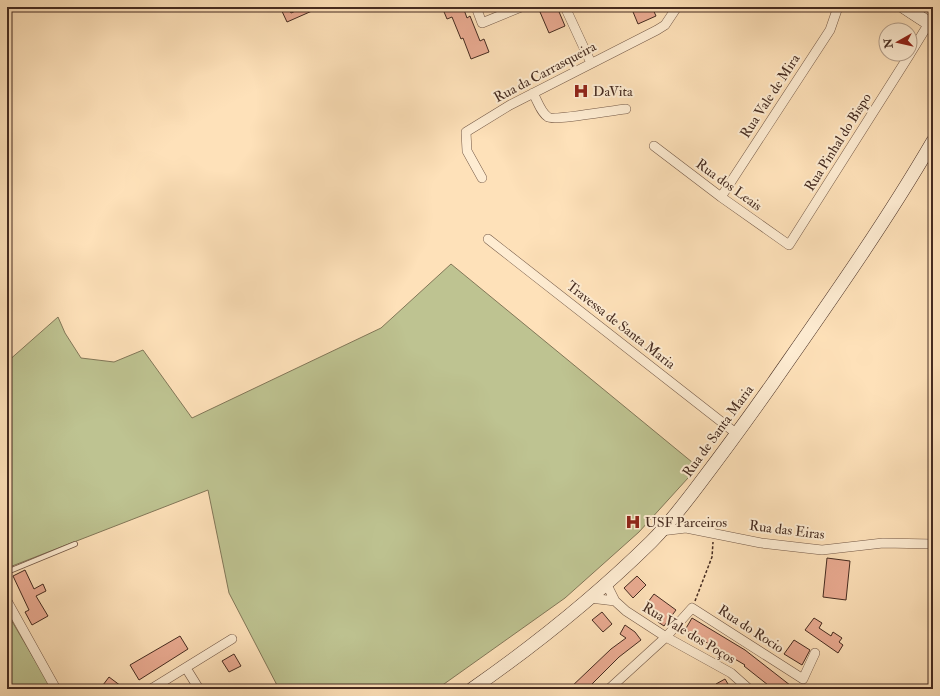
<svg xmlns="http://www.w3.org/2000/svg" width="940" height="696" viewBox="0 0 940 696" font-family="'IM FELL Double Pica',serif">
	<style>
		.green { fill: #bec391; stroke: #827758 }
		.building { fill: #eaab92; stroke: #452b20 }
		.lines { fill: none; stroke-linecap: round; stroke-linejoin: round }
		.lane-casing { stroke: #735846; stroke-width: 6 }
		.street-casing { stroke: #735846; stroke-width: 10 }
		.secondary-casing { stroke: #452b20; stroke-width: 14 }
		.path { stroke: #452b20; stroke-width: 1.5; stroke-dasharray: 3 2; stroke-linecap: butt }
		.lane { stroke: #feecd2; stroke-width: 4.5 }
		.street { stroke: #feecd2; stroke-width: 9 }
		.secondary { stroke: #feecd2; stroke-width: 13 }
		.labels { text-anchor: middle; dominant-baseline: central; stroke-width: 4; stroke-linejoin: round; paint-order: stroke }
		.street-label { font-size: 14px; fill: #452b20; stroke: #feecd2 }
		.poi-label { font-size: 14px; fill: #452b20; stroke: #feecd2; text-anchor: start }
	</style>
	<rect width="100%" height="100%" fill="#fee1b9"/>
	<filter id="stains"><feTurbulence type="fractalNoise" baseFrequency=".005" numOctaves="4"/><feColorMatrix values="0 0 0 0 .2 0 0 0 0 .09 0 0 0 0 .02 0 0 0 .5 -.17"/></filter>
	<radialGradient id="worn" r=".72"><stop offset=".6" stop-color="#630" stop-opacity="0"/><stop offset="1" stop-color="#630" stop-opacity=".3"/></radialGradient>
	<path class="green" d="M451,264L698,467L639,532L565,598L437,689H279L229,593L208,490L7,568V362L58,317L65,333L81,358L114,362L143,350L192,418L381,328Z
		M7,611L10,618L52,689H7Z"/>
	<path class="building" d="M280,7H288L291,13L305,7H321L287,22Z
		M442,7H463L467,18L470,16L480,41L484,39L489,52L471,59L463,38L461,39L452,17L447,19Z
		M554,7H557L565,26L549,33L540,12Z
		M631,7H652L656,16L638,24Z
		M827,558L850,561L846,600L823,597Z
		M25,570L34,589L43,584L46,591L36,596L48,616L32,625L25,612L29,610L13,576Z
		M637,576L646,585L633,598L624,588Z
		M654,594L676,610L664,626L658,622L661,618L656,614L651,611L648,614L642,610Z
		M602,612L612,624L603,632L592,620Z
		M692,618L745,650L795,689H773L744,666L745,665L685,630Z
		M814,618L822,623L819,628L831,636L833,632L842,638L839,642L843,645L838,653L805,630Z
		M625,625L635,632L641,640L619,657L587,689H569L611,649L626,638L620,634Z
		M180,636L188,649L139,680L130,665Z
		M794,640L810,650L802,665L784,654Z
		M234,654L241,666L229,672L222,661Z
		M109,677L125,689H100Z
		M725,679L731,689H720L716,684Z"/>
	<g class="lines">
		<g class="lane-casing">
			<path id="lane" d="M7,572L75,544"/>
		</g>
		<g class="street-casing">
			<path id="street" d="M476,7L482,23L521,7
				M565,7L591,63
				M910,54L929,23
				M533,93C537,100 541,113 548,117C553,121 614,110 626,109
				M654,146L721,197L789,245L910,54
				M482,178L467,151L466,132L510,105L657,30L665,25L677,7
				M721,197L830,30L838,7
				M488,239L737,434
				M661,531L686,528L761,543L822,550L883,543L933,544
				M606,583L615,601L626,611L666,637L731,673L749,689
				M590,598L615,601
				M7,601L56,689
				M186,668L199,689
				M151,689L232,639
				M609,689L666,637L692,608L803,679L815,653"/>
		</g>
		<g class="secondary-casing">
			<path id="secondary" d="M904,7L933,26
				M472,689C535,645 596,596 651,542C669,524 685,503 700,483C725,450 749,417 773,383C828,304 884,225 933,141"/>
		</g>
		<path class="path" d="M695,601L712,557L713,542"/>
		<use href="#lane" class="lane"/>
		<use href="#street" class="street"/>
		<use href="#secondary" class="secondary"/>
	</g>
	<defs>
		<g id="hospital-bare" transform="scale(1.2)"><path d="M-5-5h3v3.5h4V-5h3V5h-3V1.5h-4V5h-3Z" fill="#8f2418" stroke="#feecd2" stroke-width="2.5" paint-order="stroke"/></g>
	</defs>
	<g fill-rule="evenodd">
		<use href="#hospital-bare" x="581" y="91"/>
		<use href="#hospital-bare" x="633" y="522"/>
	</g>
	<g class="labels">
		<g class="street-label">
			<text transform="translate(545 72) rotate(-28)">Rua da Carrasqueira</text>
			<text transform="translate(770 96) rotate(-57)">Rua Vale de Mira</text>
			<text transform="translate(838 142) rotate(-58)">Rua Pinhal do Bispo</text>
			<text transform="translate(729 185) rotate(36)">Rua dos Leais</text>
			<text transform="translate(621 325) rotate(38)">Travessa de Santa Maria</text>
			<text transform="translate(718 431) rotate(-54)">Rua de Santa Maria</text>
			<text transform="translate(787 530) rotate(7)">Rua das Eiras</text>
			<text transform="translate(751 629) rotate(33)">Rua do Rocio</text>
			<text transform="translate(689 633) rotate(31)">Rua Vale dos Poços</text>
		</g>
		<g class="poi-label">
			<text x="593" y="91">DaVita</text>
			<text x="645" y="522">USF Parceiros</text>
		</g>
	</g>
	<rect width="940" height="696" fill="none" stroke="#fee1b9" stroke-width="24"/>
	<rect x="8" y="8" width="924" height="680" fill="none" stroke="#452b20" stroke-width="2"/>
	<rect x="12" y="12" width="916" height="672" fill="none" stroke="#452b20"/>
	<g transform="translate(898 42) rotate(262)"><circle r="19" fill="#feecd2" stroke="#b49f8b"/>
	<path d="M0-3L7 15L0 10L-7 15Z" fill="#8f2418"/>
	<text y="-6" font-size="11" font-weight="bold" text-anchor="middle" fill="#452b20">N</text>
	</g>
	<rect width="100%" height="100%" filter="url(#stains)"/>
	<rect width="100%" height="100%" fill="url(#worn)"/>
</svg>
